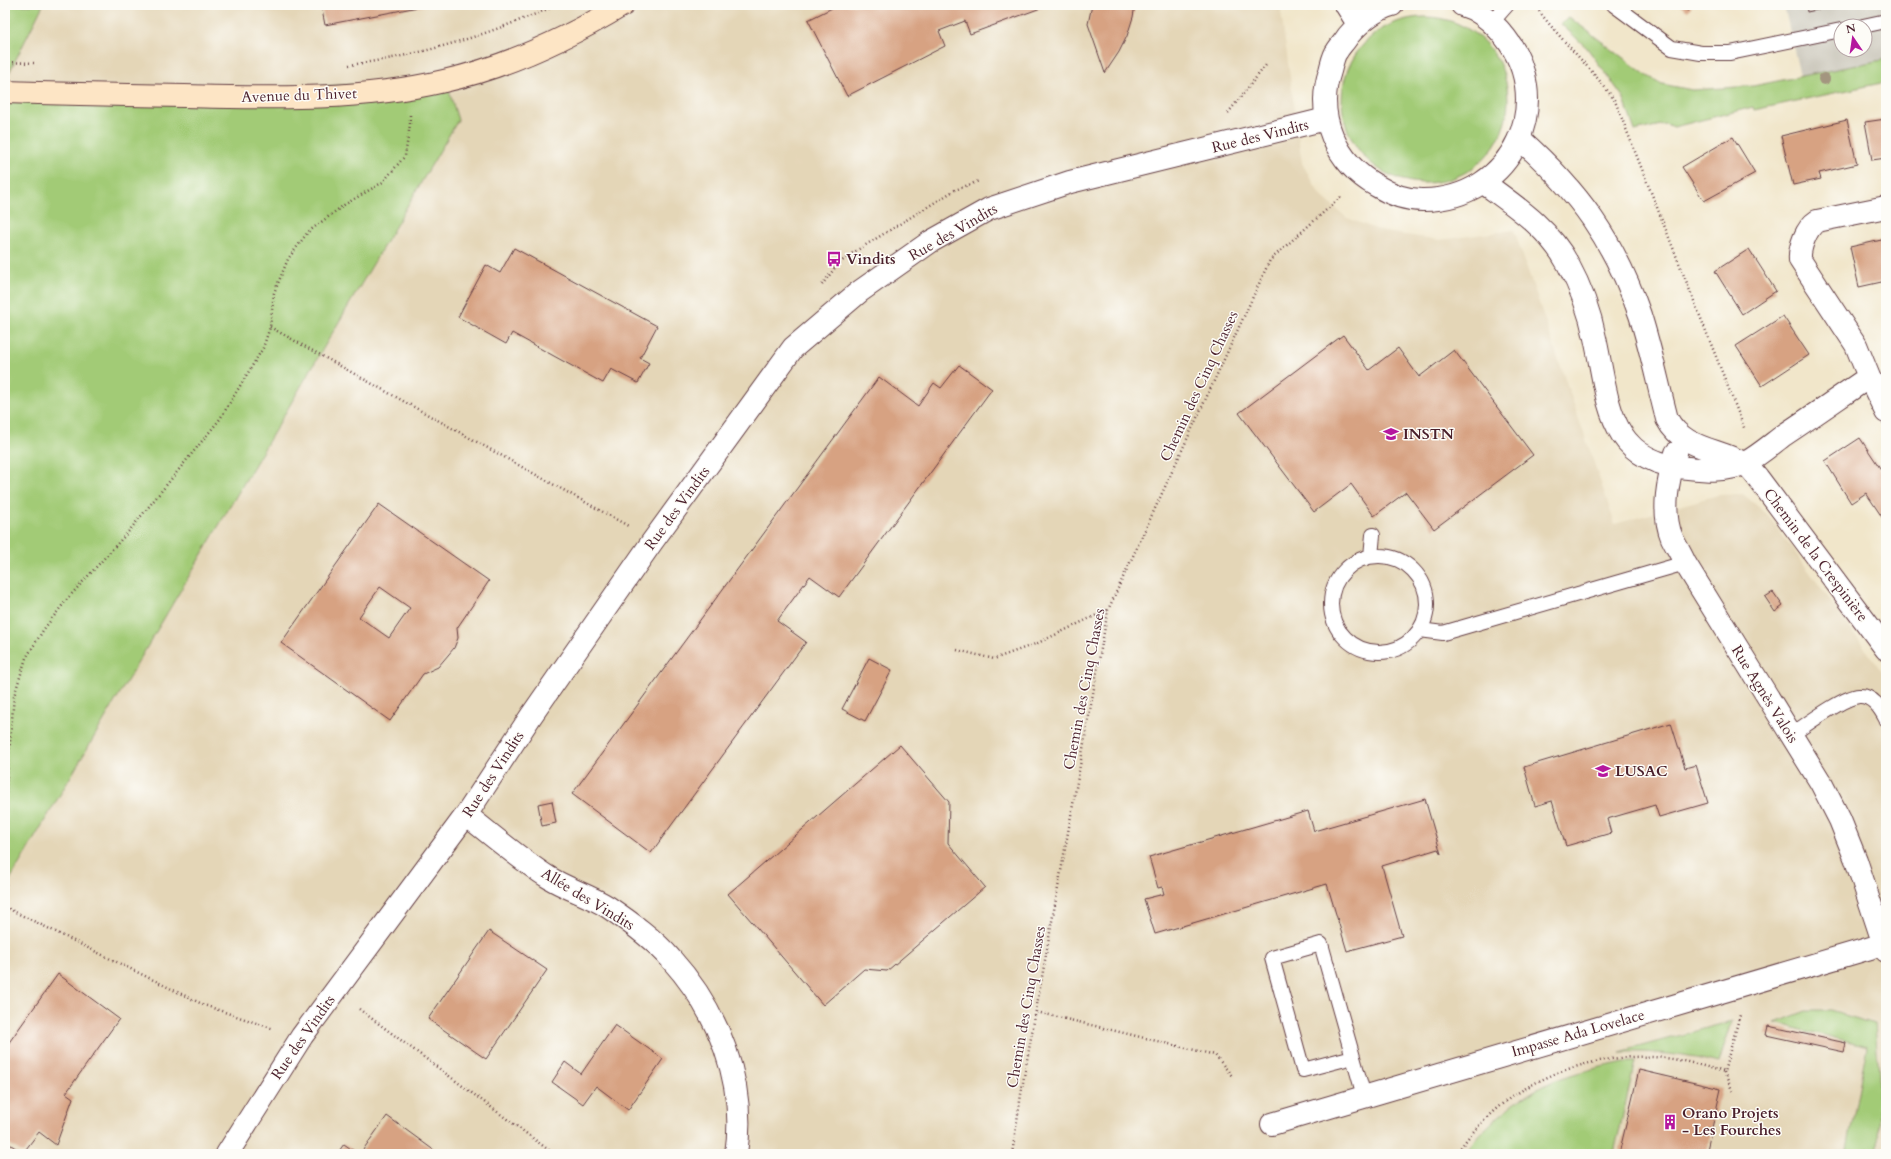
<svg xmlns="http://www.w3.org/2000/svg" width="1891" height="1159" viewBox="0 0 1891 1159" font-family="Cardo,serif">
	<style>
		.built { fill: #e4d6b7 }
		.industrial { fill: #c8c4b8; fill-rule: evenodd }
		.green { fill: #a2cb76; stroke: #767550 }
		.building { fill: #d7a282; fill-rule: evenodd }
		.lines { fill: none; stroke-linecap: round; stroke-linejoin: round }
		.service-casing { stroke: #633d43; stroke-width: 16 }
		.minor-casing { stroke: #633d43; stroke-width: 24 }
		.secondary-casing { stroke: #633d43; stroke-width: 24 }
		.path { stroke: #633d43; stroke-width: 2.5; stroke-dasharray: 1 3; stroke-linecap: butt }
		.service { stroke: #fff; stroke-width: 14 }
		.minor { stroke: #fff; stroke-width: 22 }
		.secondary { stroke: #fde5c5; stroke-width: 22 }
		.tree { fill: #a3957f }
		.labels { text-anchor: middle; dominant-baseline: central; stroke-width: 3; stroke-linejoin: round; paint-order: stroke }
		.street-label { font-size: 15px; fill: #4a1f2b; stroke: #fdfcf7 }
		.poi-label { font-size: 15px; font-weight: bold; fill: #4a1f2b; stroke: #fdfcf7; text-anchor: start }
	</style>
	<rect width="100%" height="100%" fill="#fdfcf7"/>
	<filter id="ink" filterUnits="userSpaceOnUse"><feTurbulence type="fractalNoise" baseFrequency=".025" numOctaves="2"/><feDisplacementMap in="SourceGraphic" scale="8" xChannelSelector="R" yChannelSelector="G"/><feConvolveMatrix kernelMatrix="1 2 1 2 8 2 1 2 1" color-interpolation-filters="sRGB"/></filter>
	<filter id="wash" filterUnits="userSpaceOnUse"><feTurbulence type="fractalNoise" baseFrequency=".012" numOctaves="4" result="noise"/><feDisplacementMap in="SourceGraphic" scale="16" xChannelSelector="R" yChannelSelector="G"/><feGaussianBlur stdDeviation="0.9" result="paint"/><feColorMatrix in="noise" values="0 0 0 0 0 0 0 0 0 0 0 0 0 0 0 0 0 1.4 0 .05"/><feComposite in="paint" operator="in"/></filter>
	<g filter="url(#wash)">
		<rect width="100%" height="100%" fill="#f1e6ca"/>
		<path class="built" d="M5,5H1280L1302,163L1320,195L1347,218L1384,232L1440,240L1514,230L1615,524L1718,495L1743,494L1768,515L1886,677V1154H5V888L458,120L409,88L5,92V81L24,43Z"/>
		<path class="industrial" d="M1784,5H1886V82L1805,99ZM1841,26H1865V50H1841Z"/>
		<path class="green" d="M5,5H43L5,81Z
			M1569,17L1646,75L1662,84L1692,90L1753,86L1886,59V82L1754,110L1753,107L1674,127L1665,124L1635,131L1623,97L1587,48L1561,24Z
			M1342 100a83 83 0 1 1 166 0a83 83 0 1 1-166 0Z
			M446,81L458,120L5,888V92L88,95Z
			M1806,1011H1831L1875,1024L1879,1076L1878,1154H1846L1867,1046L1775,1023Z
			M1732,1021L1719,1063C1686,1055 1653,1051 1620,1052Z
			M1624,1062H1635L1614,1154H1464C1484,1125 1525,1091 1559,1079C1580,1071 1602,1067 1624,1062Z"/>
		<g id="blocks">
			<path class="building" d="M321,5H423V6L325,25Z
				M838,5H1049L970,34L965,21L939,31L945,46L847,96L808,20Z
				M1092,5H1135L1133,17L1127,36L1119,52L1105,73L1088,24Z
				M1679,5H1692L1688,11Z
				M1806,5H1836V6L1807,12Z
				M1886,119V158L1872,160L1865,122Z
				M1847,120L1857,164L1819,173L1821,179L1793,185L1781,136Z
				M1733,137L1755,173L1704,201L1682,167Z
				M1886,239V281L1859,287L1850,247Z
				M514,248L657,326L640,358L649,363L638,383L611,369L603,383L512,333L506,344L458,317L486,265L500,273Z
				M1749,249L1776,291L1742,314L1715,271Z
				M1783,316L1809,355L1762,386L1736,346Z
				M1343,335L1369,370L1398,348L1419,377L1454,350L1533,455L1434,529L1406,492L1374,516L1351,484L1314,512L1239,413Z
				M959,365L992,389L839,597L810,576L777,621L806,642L651,853L572,794L879,377L918,406L934,383L941,388Z
				M1860,438L1886,477V523L1866,493L1851,503L1825,461Z
				M379,504L489,581L457,628L458,638L454,648L438,667L423,674L390,721L281,643ZM380,587L410,608L389,638L359,617Z
				M1773,592L1783,606L1775,612L1765,597Z
				M869,658L892,670L865,721L842,709Z
				M1671,723L1685,768L1696,765L1708,803L1659,817L1655,805L1607,819L1611,833L1566,846L1552,801L1535,806L1524,767Z
				M900,745L949,802L948,843L985,887L887,971L864,969L823,1005L728,894Z
				M1425,799L1441,854L1438,849L1382,866L1402,936L1347,951L1327,884L1155,934L1144,899L1164,894L1162,887L1158,888L1149,857L1308,811L1314,831Z
				M552,801L556,823L542,826L538,804Z
				M489,931L547,970L486,1059L428,1019Z
				M58,974L119,1019L66,1093L73,1098L56,1145L39,1132L23,1153L5,1141V1048Z
				M615,1025L663,1059L628,1110L596,1086L583,1104L552,1082L565,1062L581,1074Z
				M1768,1026L1846,1043L1844,1052L1766,1035Z
				M1639,1070L1721,1089L1706,1154H1619Z
				M387,1116L439,1154H360Z
				M344,1144L354,1151L359,1154H337Z"/>
		</g>
	</g>
	<g filter="url(#ink)">
		<use href="#blocks" fill-opacity="0" stroke="#633d43" stroke-width="1"/>
		<g class="lines">
			<g class="service-casing">
				<path id="service" d="M1614,5L1672,48L1701,53H1730L1841,30
					M1492,22L1507,5
					M1863,26L1886,21
					M1331 604a48 48 0 1 1 96 0a48 48 0 1 1-96 0Z
					M1371,556L1373,535
					M1420,630L1443,633L1685,563
					M1791,735C1806,725 1843,697 1859,696C1873,695 1881,709 1886,719
					M1353,1057L1303,1070L1272,958L1321,944L1364,1096"/>
			</g>
			<g class="minor-casing">
				<path id="minor" d="M1346,5L1358,24
					M1392,5C1374,10 1360,22 1348,36C1345,41 1340,46 1337,51C1333,56 1332,64 1330,71C1315,116 1336,163 1377,186C1390,194 1407,200 1422,200C1513,201 1561,97 1499,30C1490,20 1476,9 1462,5
					M1520,139C1579,192 1614,240 1640,315C1651,349 1658,385 1667,419C1683,449 1716,448 1743,463C1749,466 1754,473 1758,478L1886,649
					M1484,183C1515,206 1549,228 1568,264C1580,286 1590,313 1595,338C1609,401 1607,462 1688,468C1707,470 1727,472 1745,463C1758,456 1772,444 1784,435C1813,416 1841,396 1869,377L1886,412
					M1869,377L1856,345L1800,260C1799,248 1806,228 1817,221L1886,207
					M1676,453C1668,480 1661,511 1672,538C1676,546 1681,554 1685,563L1821,783L1840,820L1856,860L1886,951
					M466,815C492,835 521,860 548,877C567,889 589,895 608,907C630,922 654,939 671,959C718,1011 747,1083 736,1154
					M1272,1124L1884,944
					M227,1154L302,1036L466,815L531,716L652,542L793,348L859,292L930,242L989,209L1070,182L1326,119"/>
			</g>
			<g class="secondary-casing">
				<path id="secondary" d="M5,92C65,94 124,95 184,96C271,98 359,101 444,81C507,67 568,38 623,5"/>
			</g>
			<path class="path" d="M1539,11C1563,43 1593,69 1615,101L1745,430
				M5,62L34,63
				M349,65C425,55 487,35 557,5
				M1228,113L1266,65
				M822,285L837,265L851,254L955,190L979,181
				M270,327L630,527
				M957,650L994,659L1038,643L1107,610
				M5,907L204,1005L274,1029
				M5,909L7,859L6,786L10,743L14,696L26,658L44,629L68,598L129,531L220,419L263,348L270,327L274,293L288,259L308,232L344,205L383,182L405,156L410,125V114
				M359,1009L554,1154
				M1037,1012L1215,1055L1232,1076
				M1724,1072L1733,1092
				M1012,1154L1022,1088L1108,610L1270,260L1342,196
				M1456,1154C1462,1146 1468,1137 1475,1130C1517,1080 1589,1054 1653,1057C1677,1058 1701,1065 1724,1072L1740,1015"/>
			<use href="#service" class="service"/>
			<use href="#minor" class="minor"/>
			<use href="#secondary" class="secondary"/>
		</g>
		<circle class="tree" cx="1824" cy="79" r="6"/>
	</g>
	<defs>
		<g id="bus-bare" transform="scale(1.2)"><path d="M-5-6H5V4H4V6H2V4H-2V6H-4V4H-5ZM-3.5-4V0h7V-4ZM-3.5 1.2v1.5H-2V1.2ZM2 1.2v1.5H3.5V1.2Z" fill="#b5179e" stroke="#fdfcf7" stroke-width="2.5" paint-order="stroke"/></g>
		<g id="university-bare" transform="scale(1.2)"><path d="M0-5L7-2L0 1L-7-2ZM-4 1L0 2.5L4 1V4Q0 6-4 4Z" fill="#b5179e" stroke="#fdfcf7" stroke-width="2.5" paint-order="stroke"/></g>
		<g id="building-bare" transform="scale(1.2)"><path d="M-4-6H4V6H1V3H-1V6H-4ZM-2.5-4.3h1.7v1.8h-1.7ZM.8-4.3h1.7v1.8H.8ZM-2.5-1h1.7V.8h-1.7ZM.8-1h1.7V.8H.8Z" fill="#b5179e" stroke="#fdfcf7" stroke-width="2.5" paint-order="stroke"/></g>
	</defs>
	<g fill-rule="evenodd">
		<use href="#bus-bare" x="834" y="259"/>
		<use href="#university-bare" x="1391" y="434"/>
		<use href="#university-bare" x="1603" y="771"/>
		<use href="#building-bare" x="1670" y="1122"/>
	</g>
	<g class="labels">
		<g class="street-label">
			<text transform="translate(299 95) rotate(-2)">Avenue du Thivet</text>
			<text transform="translate(1260 136) rotate(-14)">Rue des Vindits</text>
			<text transform="translate(953 232) rotate(-30)">Rue des Vindits</text>
			<text transform="translate(1199 386) rotate(-65)">Chemin des Cinq Chasses</text>
			<text transform="translate(677 508) rotate(-54)">Rue des Vindits</text>
			<text transform="translate(1816 555) rotate(53)">Chemin de la Crespinière</text>
			<text transform="translate(1084 689) rotate(-79)">Chemin des Cinq Chasses</text>
			<text transform="translate(1765 694) rotate(58)">Rue Agnès Valois</text>
			<text transform="translate(493 774) rotate(-57)">Rue des Vindits</text>
			<text transform="translate(588 899) rotate(31)">Allée des Vindits</text>
			<text transform="translate(1026 1007) rotate(-80)">Chemin des Cinq Chasses</text>
			<text transform="translate(1578 1033) rotate(-16)">Impasse Ada Lovelace</text>
			<text transform="translate(303 1037) rotate(-55)">Rue des Vindits</text>
		</g>
		<g class="poi-label">
			<text x="846" y="259">Vindits</text>
			<text x="1403" y="434">INSTN</text>
			<text x="1615" y="771">LUSAC</text>
			<text x="1682" y="1113">Orano Projets<tspan x="1682" dy="17">- Les Fourches</tspan></text>
		</g>
	</g>
	<rect width="1891" height="1159" fill="none" stroke="#fdfcf7" stroke-width="20"/>
	<g transform="translate(1853 38) rotate(347)"><circle r="19" fill="#fdfcf7" stroke="#b5a4a5"/>
	<path d="M0-3L7 15L0 10L-7 15Z" fill="#b5179e"/>
	<text y="-6" font-size="11" font-weight="bold" text-anchor="middle" fill="#4a1f2b">N</text>
	</g>
</svg>
